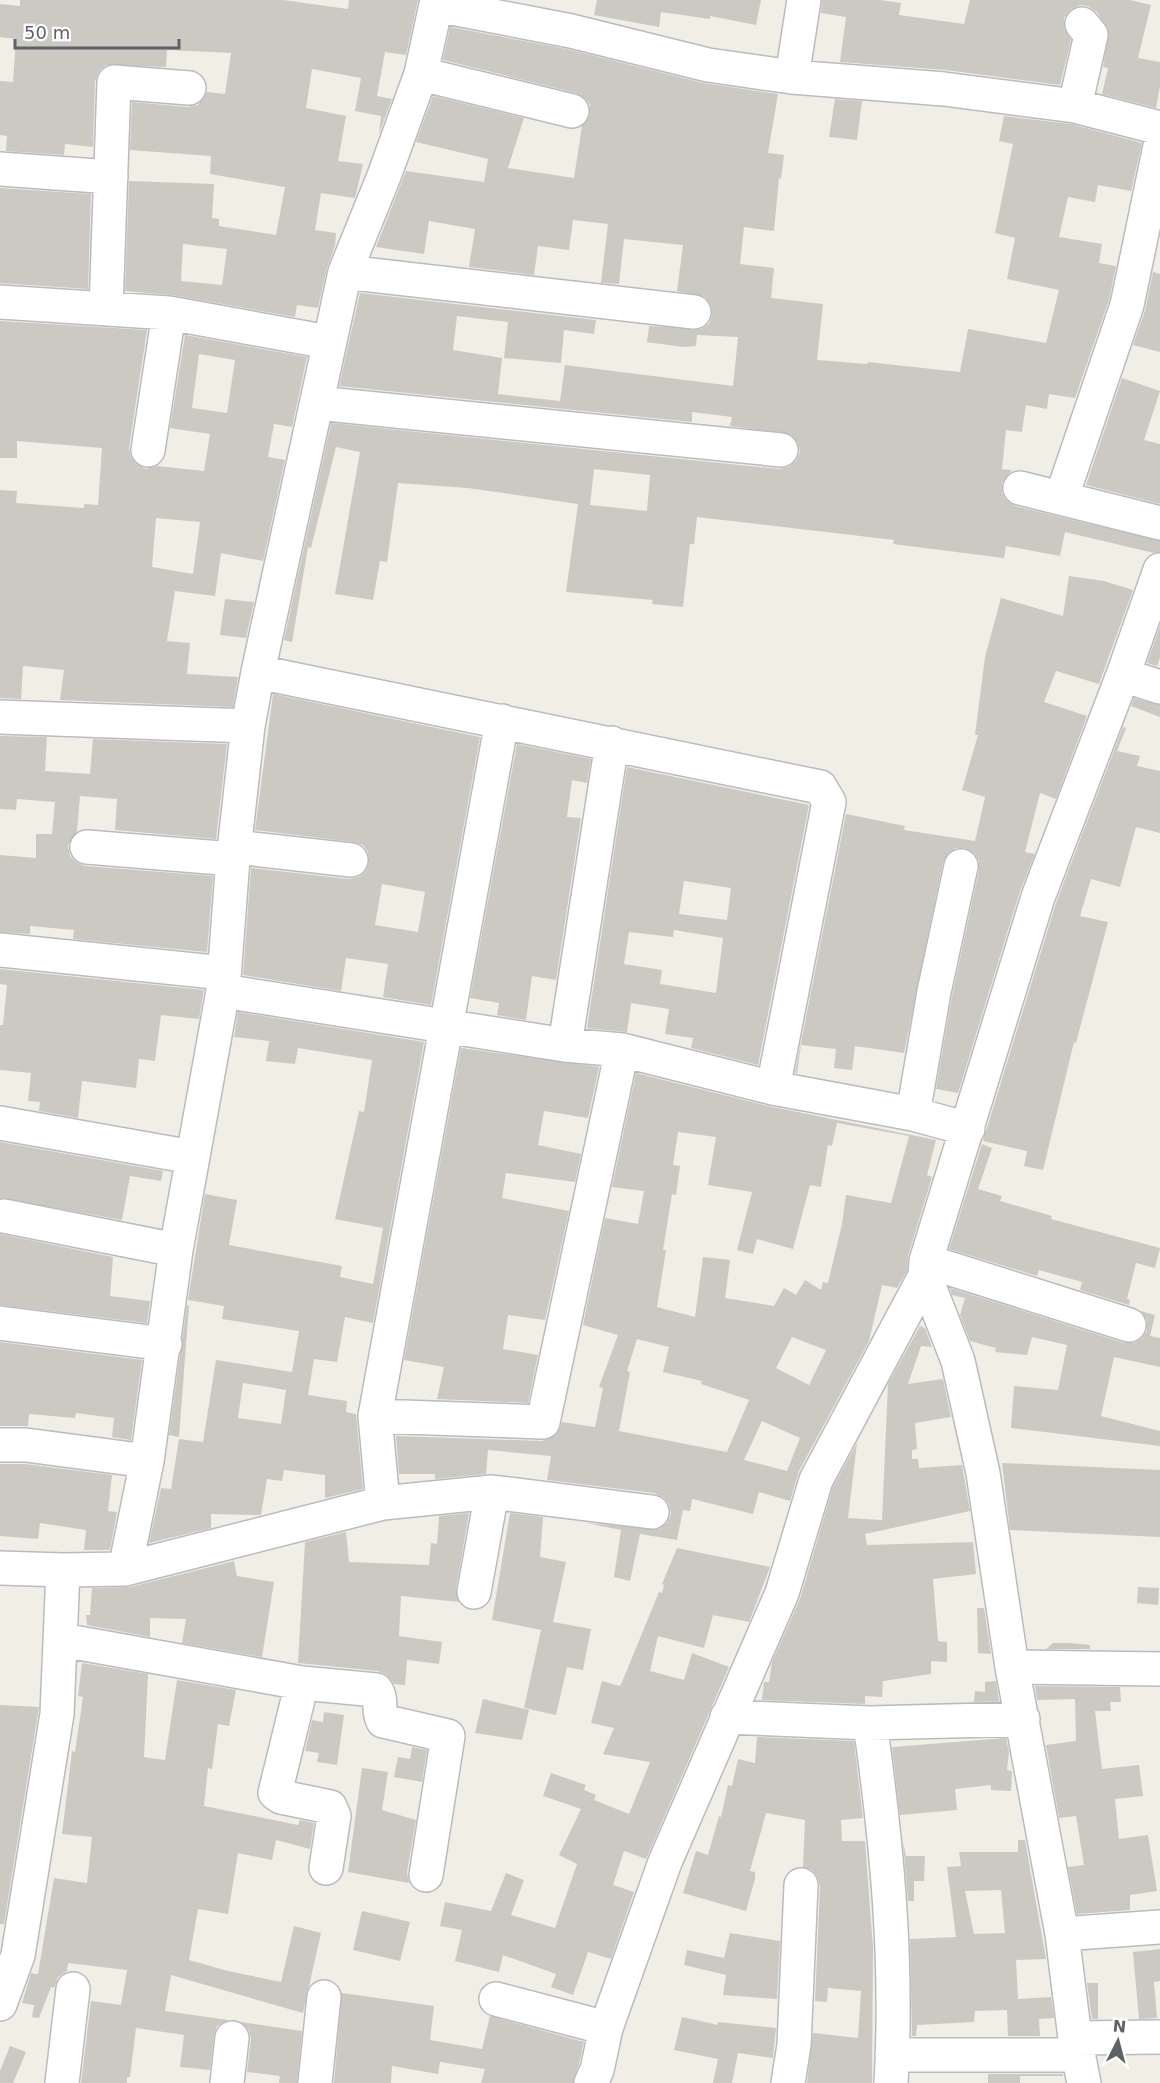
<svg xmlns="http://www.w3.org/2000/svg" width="1160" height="2083" viewBox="0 0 1160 2083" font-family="'DejaVu Sans',sans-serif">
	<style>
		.building { fill: #ccc9c3; fill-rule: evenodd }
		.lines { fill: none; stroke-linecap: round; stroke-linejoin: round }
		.minor-casing { stroke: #b8bcc0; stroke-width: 36 }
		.minor { stroke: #fff; stroke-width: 33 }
	</style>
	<rect width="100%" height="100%" fill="#f1eee6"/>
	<path class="building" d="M20,0H283L348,9L349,0H418L406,55L385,52L377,96L392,99L379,134L381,116L355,111L361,78L312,69L306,108L346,116L338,161L363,164L355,198L321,193L315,230L336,233L335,246L327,268L318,308L297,305L295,317L172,295L125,291L129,181L214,184L212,218L219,219V226L276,235L285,187L210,174L211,156L130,150L132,102L188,107L198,105L207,92L225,94L231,53L167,50L166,67L106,65L99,71L95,81L93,147L65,144L64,155L6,151L7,136L0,135V81L13,82L16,39L0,37V4L20,6ZM183,244L227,249L222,285L181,281Z
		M597,0H761L756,25L710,16V19L661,12L659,27L594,15Z
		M822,0H880L901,3L899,15L964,24L970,0H1130L1151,5L1138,58L1160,62V86L1156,108L1102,94L1108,68L1103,67L1109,31L1097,12L1088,6L1080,5L1071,9L1064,18V28L1071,40L1060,85L946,70L840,62L846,17L821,13Z
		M450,27L567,49L703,83L778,94L768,153L784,155L781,179L779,178L774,231L744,227L740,264L774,268L771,298L823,304L817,360L867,364L868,362L960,372L968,329L1046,343L1059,290L1007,279L1015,238L995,233L1013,144L999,141L1004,116L1071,124L1142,143L1131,191L1098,185L1095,202L1068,197L1059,237L1102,244L1099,263L1116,266L1109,300L1075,398L1049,394L1047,409L1026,405L1022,432L1006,430L1002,469L1012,470L1002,483V493L1007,501L1015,506L1160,541V552L1154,553L1065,532L1060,556L1006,546L1004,558L893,544L894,540L697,517L694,544H690L683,607L652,604L653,600L566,592L578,504L468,488L398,483L387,562L380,561L373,600L335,594L360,452L336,447L311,548L308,547L292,642L284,640L331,423L779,469L789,467L796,461L800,452L798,443L791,435L730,426L732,417L692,412V422L339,386L360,293L596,320L594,334L564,330L561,363L504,358L508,322L457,316L453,350L502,358L498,394L560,401L565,365L733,386L738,337L697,335L696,346L683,347L647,342L649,326L701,329L709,324L712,315L711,305L705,297L677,291L683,245L624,239L619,284L601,283L608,224L573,220L569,250L538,246L534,275L469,267L475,229L429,221L424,254L376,247L406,171L484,182L488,159L416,142L433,96L524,118L508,168L574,178L582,126L590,115V105L585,98L576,93L443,60ZM594,469L650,475L647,511L590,505Z
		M835,99L862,101L857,140L829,137Z
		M0,188L91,194L88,289L0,283Z
		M1153,272L1160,274V352L1133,345L1145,311Z
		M0,321L147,330L129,448L131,457L136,464L146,469L157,466L204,471L210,434L170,428L185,335L307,357L292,427L274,424L268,457L285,460L263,561L221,553L215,596L175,591L167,641L190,643L187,674L238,677L233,707L60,700L64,670L23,666L21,699L0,698V490L17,491L16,503L84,508V504L98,505L102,448L17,441V458H0ZM199,354L235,360L227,413L192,408ZM156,518L200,522L193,574L152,567Z
		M1122,378L1160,391L1144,440L1160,444V504L1086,485Z
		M1069,576L1104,581L1133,590L1099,684L1056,671L1044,702L1087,716L1056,799L1040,793L1025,852L1035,854L1020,891L958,1093L936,1089L952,996L979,870V861L974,853L964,848H956L948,853L943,862L904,1053L855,1046L852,1070L834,1068L836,1049L801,1045L797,1073H795L846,814L905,826L904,830L975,841L985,797L962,790L978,735H975L985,657L1001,598L1063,616Z
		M225,599L254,602L246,638L220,635Z
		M1160,626V658L1157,666L1147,663Z
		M273,694L480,737L431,1005L383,997L388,964L346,958L341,991L243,975L251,868L349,879L359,877L366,871L369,863L368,852L363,845L354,842L255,830ZM382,884L425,892L418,932L375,925Z
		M1134,698L1160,705V717L1131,706Z
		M1123,727L1126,728L1117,751L1140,756L1137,766L1160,771V833L1136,827L1120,887L1091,879L1080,916L1108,922L1076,1043L1074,1042L1043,1170L1024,1166L1027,1151L983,1141L1056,903Z
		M0,736L47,737L45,771L90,774L93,739L227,744L216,839L115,830L117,799L80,796L77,832L68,845L70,856L76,862L85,866L213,876L207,952L73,939L74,930L30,926V934L0,932V855L36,858V834H52L55,802L17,799L16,810L0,809Z
		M517,744L591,759L587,783L572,780L567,817L581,818L556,980L532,976L526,1020L497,1015L499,1003L470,998Z
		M627,767L809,805L758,1065L691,1048L693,1038L665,1034L669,1009L631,1003L627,1032L587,1028ZM684,881L731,888L727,920L679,914ZM674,930L723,938L716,993L660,984L662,970L624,964L629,932L673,937Z
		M0,969L204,990L199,1019L161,1015L155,1061L139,1059L136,1088L82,1081L78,1118L39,1111L40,1102L28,1101L31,1073L0,1070V1025H3L7,985L0,984Z
		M238,1012L424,1042L373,1323L345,1317L337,1362L314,1359L308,1395L347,1401L346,1412L356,1414L363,1489L325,1498V1475L284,1470L282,1481L267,1479L261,1515L211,1514V1528L149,1543L161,1488L171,1489L179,1439L203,1442L216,1360L292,1372L299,1331L222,1319L224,1306L188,1300L205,1194L237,1200L229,1245L342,1266L340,1277L373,1284L383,1228L335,1219L359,1111L364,1112L372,1060L298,1048L295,1064L266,1061L269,1041L234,1037ZM243,1383L286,1390L281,1424L238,1418Z
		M461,1048L599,1067L588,1118L544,1111L538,1145L581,1154L575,1182L506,1173L502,1198L569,1211L545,1320L508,1315L503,1349L538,1355L528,1403L437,1399L444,1367L404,1360Z
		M636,1073L768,1106L936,1140L927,1175L932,1177L908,1256L907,1271L897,1288L882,1285L869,1341L799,1471L790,1501L759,1492L753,1514L692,1499L690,1511L683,1510L677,1540L640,1534L630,1581L614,1577L621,1530L586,1523L659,1529L667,1523L671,1514L669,1504L663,1497L654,1493L547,1480L551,1456L488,1450L486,1474L435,1479V1474H399L396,1436L542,1441L557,1434L562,1422L595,1427L603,1388L599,1387L618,1335L583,1325L605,1218L638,1224L644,1191L612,1187ZM837,1123L909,1136L891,1203L846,1195L842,1224L828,1283L823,1282L821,1290L805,1280L796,1295L784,1288L774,1306L725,1298L730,1260L703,1257L695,1317L657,1307L666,1250H663L672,1194L676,1195L680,1166L673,1165L678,1132L716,1137L708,1185L752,1192L737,1250L753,1254L757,1239L793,1249L810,1185L821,1187L828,1145L832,1146ZM792,1337L826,1350L809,1385L776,1368ZM637,1339L669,1347L663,1372L702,1381L701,1384L749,1400L727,1452L619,1431L630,1372L627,1371ZM762,1421L800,1438L787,1471L744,1460Z
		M0,1142L163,1171L161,1181L130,1176L122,1220L0,1198Z
		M982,1144L992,1148L978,1189L1002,1196L1000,1201L1052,1216L1051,1219L1160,1248L1155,1268L1136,1263L1127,1299L1130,1300L1129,1305L1080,1290L1082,1282L1039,1270L1037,1276L949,1249Z
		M0,1234L113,1257L110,1296L150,1301L147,1323L0,1305Z
		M950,1288L1124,1343H1134L1142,1338L1147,1331V1320L1141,1311L1155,1315L1150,1336L1160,1338V1367L1114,1357L1101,1416L1160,1431V1446L1011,1428L1014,1386L1058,1390L1067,1345L1032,1337L1027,1355L995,1352L996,1348L970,1341L960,1315L965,1298L952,1295Z
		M187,1305L189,1306L179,1437L169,1435Z
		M920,1326L925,1328L932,1347L921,1346L908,1384L943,1379L951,1417L915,1423L917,1449L912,1450V1459H918L919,1468L962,1465L970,1511L865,1534L867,1545L973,1542L976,1574L933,1579L938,1641L947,1642V1662L931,1661V1674L883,1681L882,1697L865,1696V1704L762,1700L764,1682H769L772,1662L800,1599L833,1487L857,1443L848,1518L882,1520L888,1384Z
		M0,1342L142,1360L131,1440L112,1437L114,1418L76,1413L75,1418L29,1414L28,1426H0Z
		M1002,1463L1160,1470V1537L1010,1530Z
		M0,1464H25L112,1475L108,1511L117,1512L110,1550H84L86,1530L40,1523L38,1539L0,1536Z
		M469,1513L456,1589L459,1602L401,1596L399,1636L442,1642L439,1664L407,1660L405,1685L394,1684L387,1675L378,1671L298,1663L305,1542L346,1532L349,1562L429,1565L431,1543L437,1544L439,1516Z
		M510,1513L543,1517L540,1557L566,1562L553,1622L591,1629L583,1670L567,1667L556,1715L524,1708L541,1630L492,1620Z
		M677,1548L770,1567L749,1622L713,1615L704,1648L658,1636L650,1671L684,1680L692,1653L729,1667L646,1859L624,1851L613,1885L634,1892L611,1959L588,1952L573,1995L551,1987L556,1974L503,1955L499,1972L455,1961L462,1930L440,1926L445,1902L491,1911L506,1873L524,1880L511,1915L555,1928L577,1864L559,1855L581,1809L543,1796L551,1773L586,1785L584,1790L596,1795L594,1800L629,1814L650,1762L603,1754L614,1728L591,1723L602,1681L620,1686L622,1682L659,1592L662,1593L664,1585L662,1584Z
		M234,1561L237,1576L274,1582L262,1657L182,1643L186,1619L150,1618V1637L87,1625L86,1615H90L92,1588L130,1587Z
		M1138,1587L1159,1588L1158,1605L1137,1603Z
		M977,1608H984L991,1654L978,1653Z
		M1053,1643H1071L1090,1645V1649H1046Z
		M82,1663L148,1674L144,1757L165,1760L177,1680L236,1690L229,1726L218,1724L212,1769L208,1768L204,1806L298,1825L300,1820L314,1823L310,1849L276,1840L272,1860L238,1853L228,1914L198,1909L189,1960L228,1971L281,1982L294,1926L321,1933L303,2013L171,1975L165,2011L228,2020L217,2026L214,2035L210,2070L180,2067L184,2035L136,2028L130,2077H127V2083H81L91,2001L121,2005L127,1970L68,1963L67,1971L58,1977L54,1988L51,1987L39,2018L32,2017L34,2005L22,2003L31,1973L38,1974L54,1878L87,1883L92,1837L62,1834L72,1751L75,1752L83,1697L78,1696Z
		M996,1681L999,1701L974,1702L975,1691L985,1692V1682Z
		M1035,1686L1120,1687L1121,1702H1110L1111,1711H1095L1102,1769L1139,1765L1143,1796L1115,1799L1119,1839L1148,1835L1157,1891L1130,1895V1910L1077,1914L1068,1867L1084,1865L1076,1816L1059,1818L1046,1745L1076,1741L1075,1699L1037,1700Z
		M483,1699L529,1710L522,1740L475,1733Z
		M0,1705L39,1707L4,1924H0Z
		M324,1712L344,1715L337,1765L317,1762L319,1753L305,1751L312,1720L323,1722Z
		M757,1737L854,1741L863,1818L841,1820L842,1841H865L873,1948L872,2083H807L813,2033L858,2038L861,1991L828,1988L827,2002L815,2001L820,1886L817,1876L812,1870L803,1867L805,1820L766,1813L750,1871L755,1872V1879L746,1911L683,1893L696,1851L708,1855L719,1816L721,1817L728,1785L732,1786L738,1759L755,1763Z
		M1006,1738L1009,1752L1007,1770L1012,1771L1011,1791L991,1790V1785L955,1789L957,1810L900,1815L892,1747Z
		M412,1747L427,1750L422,1782L394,1777L398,1757L410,1759Z
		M362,1768L388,1772L382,1810L416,1820L407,1872L409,1883L348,1872Z
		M1018,1840H1025L1046,1959L1016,1960L1018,1999L1051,1997L1054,2018L1039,2019L1040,2036H1008L1007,2010L975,2011L974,2022L917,2025L916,2036H912L910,1939L956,1937L947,1867L961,1866L959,1852H1018ZM1001,1890L1005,1933L974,1934L965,1891Z
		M903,1842L906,1856H925L924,1881H914V1901H908Z
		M362,1911L410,1922L400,1961L353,1950Z
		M730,1933L780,1941L777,1999L723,1995L726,1975L684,1965L687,1950L724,1958Z
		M1160,1949V1981L1154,1982L1157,2018L1139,2019L1133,1952Z
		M1087,1983H1098V2019H1092Z
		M342,1993L434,2006L430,2040L482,2049L490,2016L584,2042L579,2064L573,2083H481L485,2069L440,2062L438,2074L392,2066L391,2083H334Z
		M682,2017L718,2025V2022L776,2028L773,2058L738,2053L732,2083H713L718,2059L674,2050Z
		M241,2022L302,2031L297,2083H279L280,2076L247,2072L251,2039L249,2030Z
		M10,2046L26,2052L13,2083H0V2071Z
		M988,2074H1063V2076H1020V2083H988Z"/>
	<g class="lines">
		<g class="minor-casing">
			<path id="minor" d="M436,5L571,31L708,65L792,77L944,89L1075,106L1160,128
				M421,74L572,111
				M792,77L804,0
				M1075,106L1091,35L1082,24
				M0,169L111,177
				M345,272L694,312
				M0,302L169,313L328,342
				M106,309L114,82L189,88
				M317,403L781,450
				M148,450L169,313
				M1020,488L1160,523
				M1062,496L1127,305L1160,146
				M258,672L820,787L829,802L773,1088
				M1123,675L1160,687
				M0,717L248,726
				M87,847L233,859
				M236,847L351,860
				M0,950L224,973
				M223,991L565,1045L622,1050L773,1088L913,1114L968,1129
				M565,1045L612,743
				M913,1114L934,992L961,866
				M0,1123L192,1157
				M4,1216L176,1250
				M926,1261L1129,1325
				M925,1276L958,1361L983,1473L1012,1667L1062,1934L1075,2038L1084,2083
				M0,1323L165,1344
				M375,1416L543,1422L622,1050
				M0,1445H26L147,1461
				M383,1503L375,1416L502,721
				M0,1568L63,1570
				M125,1569L147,1461L176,1250L223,991L233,859L248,726L258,672L345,272L384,176L421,74L437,0
				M474,1592L492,1492
				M62,1640L302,1683L376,1690C383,1700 377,1711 383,1721L448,1736L426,1875
				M1012,1667L1160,1669
				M302,1683L275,1793L281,1797L330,1807L334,1816L326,1868
				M727,1717L870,1723L1023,1719
				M870,1723C887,1843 898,1962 891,2083
				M1062,1934L1160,1927
				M496,1999L606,2028
				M0,2004L18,1955L57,1714L63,1570L125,1569L383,1503L492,1492L652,1512
				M1075,2038L1160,2037
				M892,2055H1079
				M62,2083L73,1989
				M227,2083L232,2038
				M315,2083L324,1997
				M591,2083L597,2070L606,2028L665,1862L782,1593L816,1480L925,1276L926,1261L1038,897L1123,675L1160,570
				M788,2083L794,2045L801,1885"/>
		</g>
		<use href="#minor" class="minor"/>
	</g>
	<g transform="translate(1118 2041) rotate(6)" stroke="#ffffff" stroke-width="4.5" paint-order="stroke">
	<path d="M0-4.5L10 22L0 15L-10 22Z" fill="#5d6267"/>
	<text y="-9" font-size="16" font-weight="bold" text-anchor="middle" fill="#5d6267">N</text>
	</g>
	<path d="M15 39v9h164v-9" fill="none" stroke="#5d6267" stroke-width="3"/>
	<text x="24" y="39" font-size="18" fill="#5d6267" stroke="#ffffff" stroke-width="4.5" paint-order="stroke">50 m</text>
</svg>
